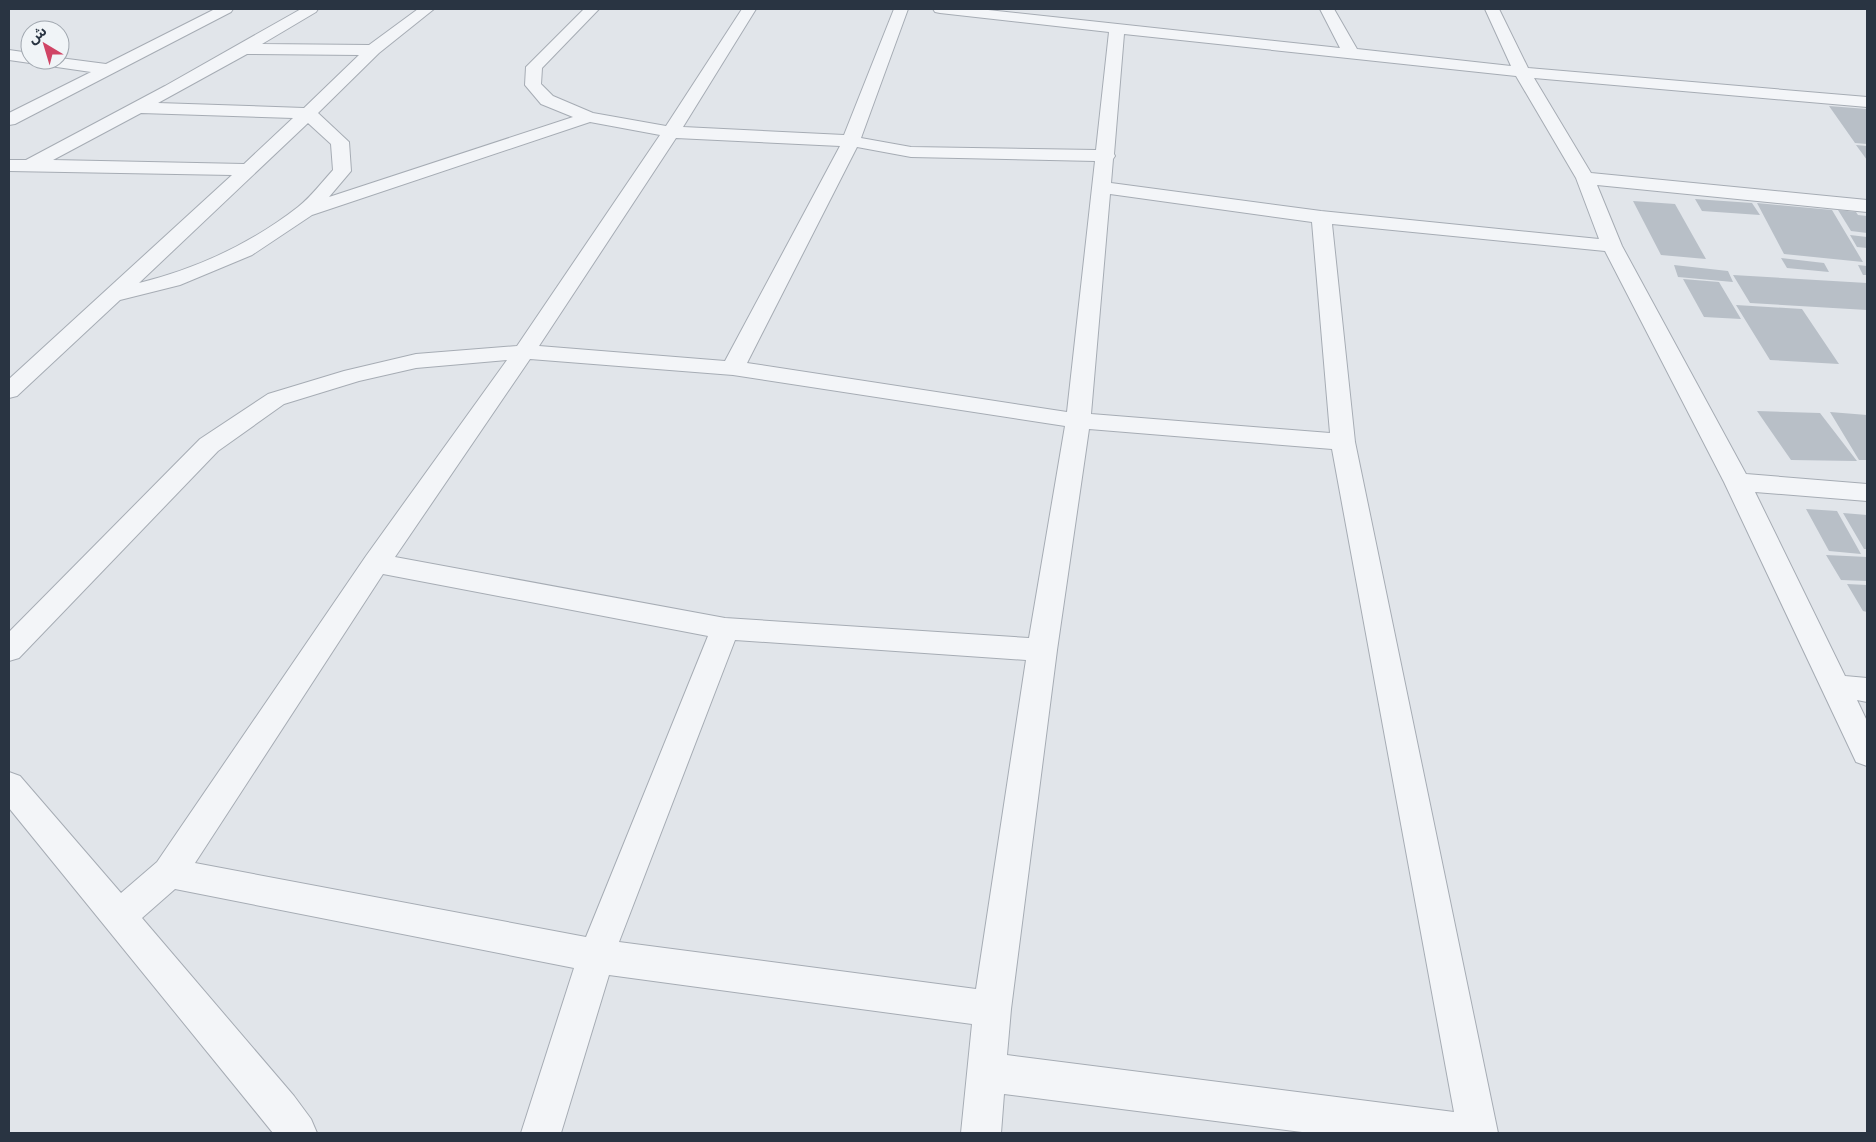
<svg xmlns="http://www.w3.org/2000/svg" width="1876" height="1142" viewBox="0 0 1876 1142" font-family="'Fira Sans','Noto Sans Arabic',sans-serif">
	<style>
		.building { fill: #b8bfc7 }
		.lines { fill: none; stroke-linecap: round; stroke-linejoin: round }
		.minor-casing { stroke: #a6acb4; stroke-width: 2 }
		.minor { fill: #f3f5f8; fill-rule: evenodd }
	</style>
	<rect width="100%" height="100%" fill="#e1e5ea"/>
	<path class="building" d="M1829,106L1867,109V144L1855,143Z
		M1856,145L1867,146V160Z
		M1695,199L1752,203L1760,215L1702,211Z
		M1633,201L1675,204L1706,259L1661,255Z
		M1757,203L1832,210L1863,262L1784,254Z
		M1838,210L1856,212L1858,215L1867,216V233L1851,231Z
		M1850,235L1867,237V248L1857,247Z
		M1781,258L1824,263L1829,272L1787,268Z
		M1674,265L1728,271L1733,282L1678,277Z
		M1858,265L1867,266V275H1863Z
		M1733,275L1867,283V310L1750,303Z
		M1683,279L1719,282L1741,319L1704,317Z
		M1736,305L1802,309L1839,364L1770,360Z
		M1757,411L1820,413L1857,461L1791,460Z
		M1830,412L1867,415V460H1859Z
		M1806,509L1837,511L1861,554L1829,551Z
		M1843,513L1867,515V549H1864Z
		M1826,555L1867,557V581L1841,580Z
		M1847,584L1867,585V612L1863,611Z"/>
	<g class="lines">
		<g class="minor-casing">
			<path id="minor" d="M215,9H233L231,12L15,124L9,125V113L91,72L43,65L36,61L30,63L9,60V50L30,53V60H60V58L106,64Z
				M301,9H318L316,12L262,44L369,45L418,9H434L379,53L318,113L349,142L351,171L329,197L573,117L541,104L525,85L526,67L584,9H599L542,68L541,84L553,96L593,113L666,126L742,9H756L683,127L844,135L894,9H908L861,138L911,147L1096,150L1109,32L940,13L935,12L933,9H979L1340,48L1320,9H1334L1357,49L1511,66L1485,9H1499L1528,68L1867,97V107L1534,78L1591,173L1867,200V212L1597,185L1622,246L1746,474L1867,484V501L1755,492L1845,676L1867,678V702L1857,700L1867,721V766L1856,762L1724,482L1605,251L1332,224L1355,442L1498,1133H1310L1004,1094L1001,1133H961L972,1024L609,975L561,1133H521L574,968L175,889L142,918L294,1096L311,1119L317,1133H273L9,808V772L20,776L121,893L157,862L366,556L507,360L416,368L359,381L284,404L218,451L19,658L9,661V632L200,439L268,394L344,371L416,354L517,346L660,135L590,122L312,215L252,255L180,285L120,300L17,396L9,398V379L232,175L9,171V160H26L165,86ZM1124,34L1516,76L1576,178L1599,239L1321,211L1111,183L1113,159L1115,156L1114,154ZM247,54L359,55L304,108L158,103ZM141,113L293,118L244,164L53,160ZM308,123L331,144L333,170C322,182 311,197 298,207C252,243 196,269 139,283ZM676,138L840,146L725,361L539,346ZM857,147L911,157L1095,161L1067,412L747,363ZM1110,194L1312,222L1330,433L1091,414ZM530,359L733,375L1065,426L1029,638L725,618L395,557ZM1089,429L1332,449L1454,1112L1007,1055L1011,1009L1057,650ZM383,574L708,636L586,937L195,863ZM735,640L1026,660L976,989L619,942Z"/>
		</g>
		<use href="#minor" class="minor"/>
	</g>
	<rect width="1876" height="1142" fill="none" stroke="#293442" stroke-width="20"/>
	<g transform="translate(45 45) rotate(322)"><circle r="24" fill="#f0f4f7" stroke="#a0a7af"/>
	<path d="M0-4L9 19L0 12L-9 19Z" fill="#d04465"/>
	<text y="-8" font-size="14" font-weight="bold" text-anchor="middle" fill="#293442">ش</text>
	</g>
</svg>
